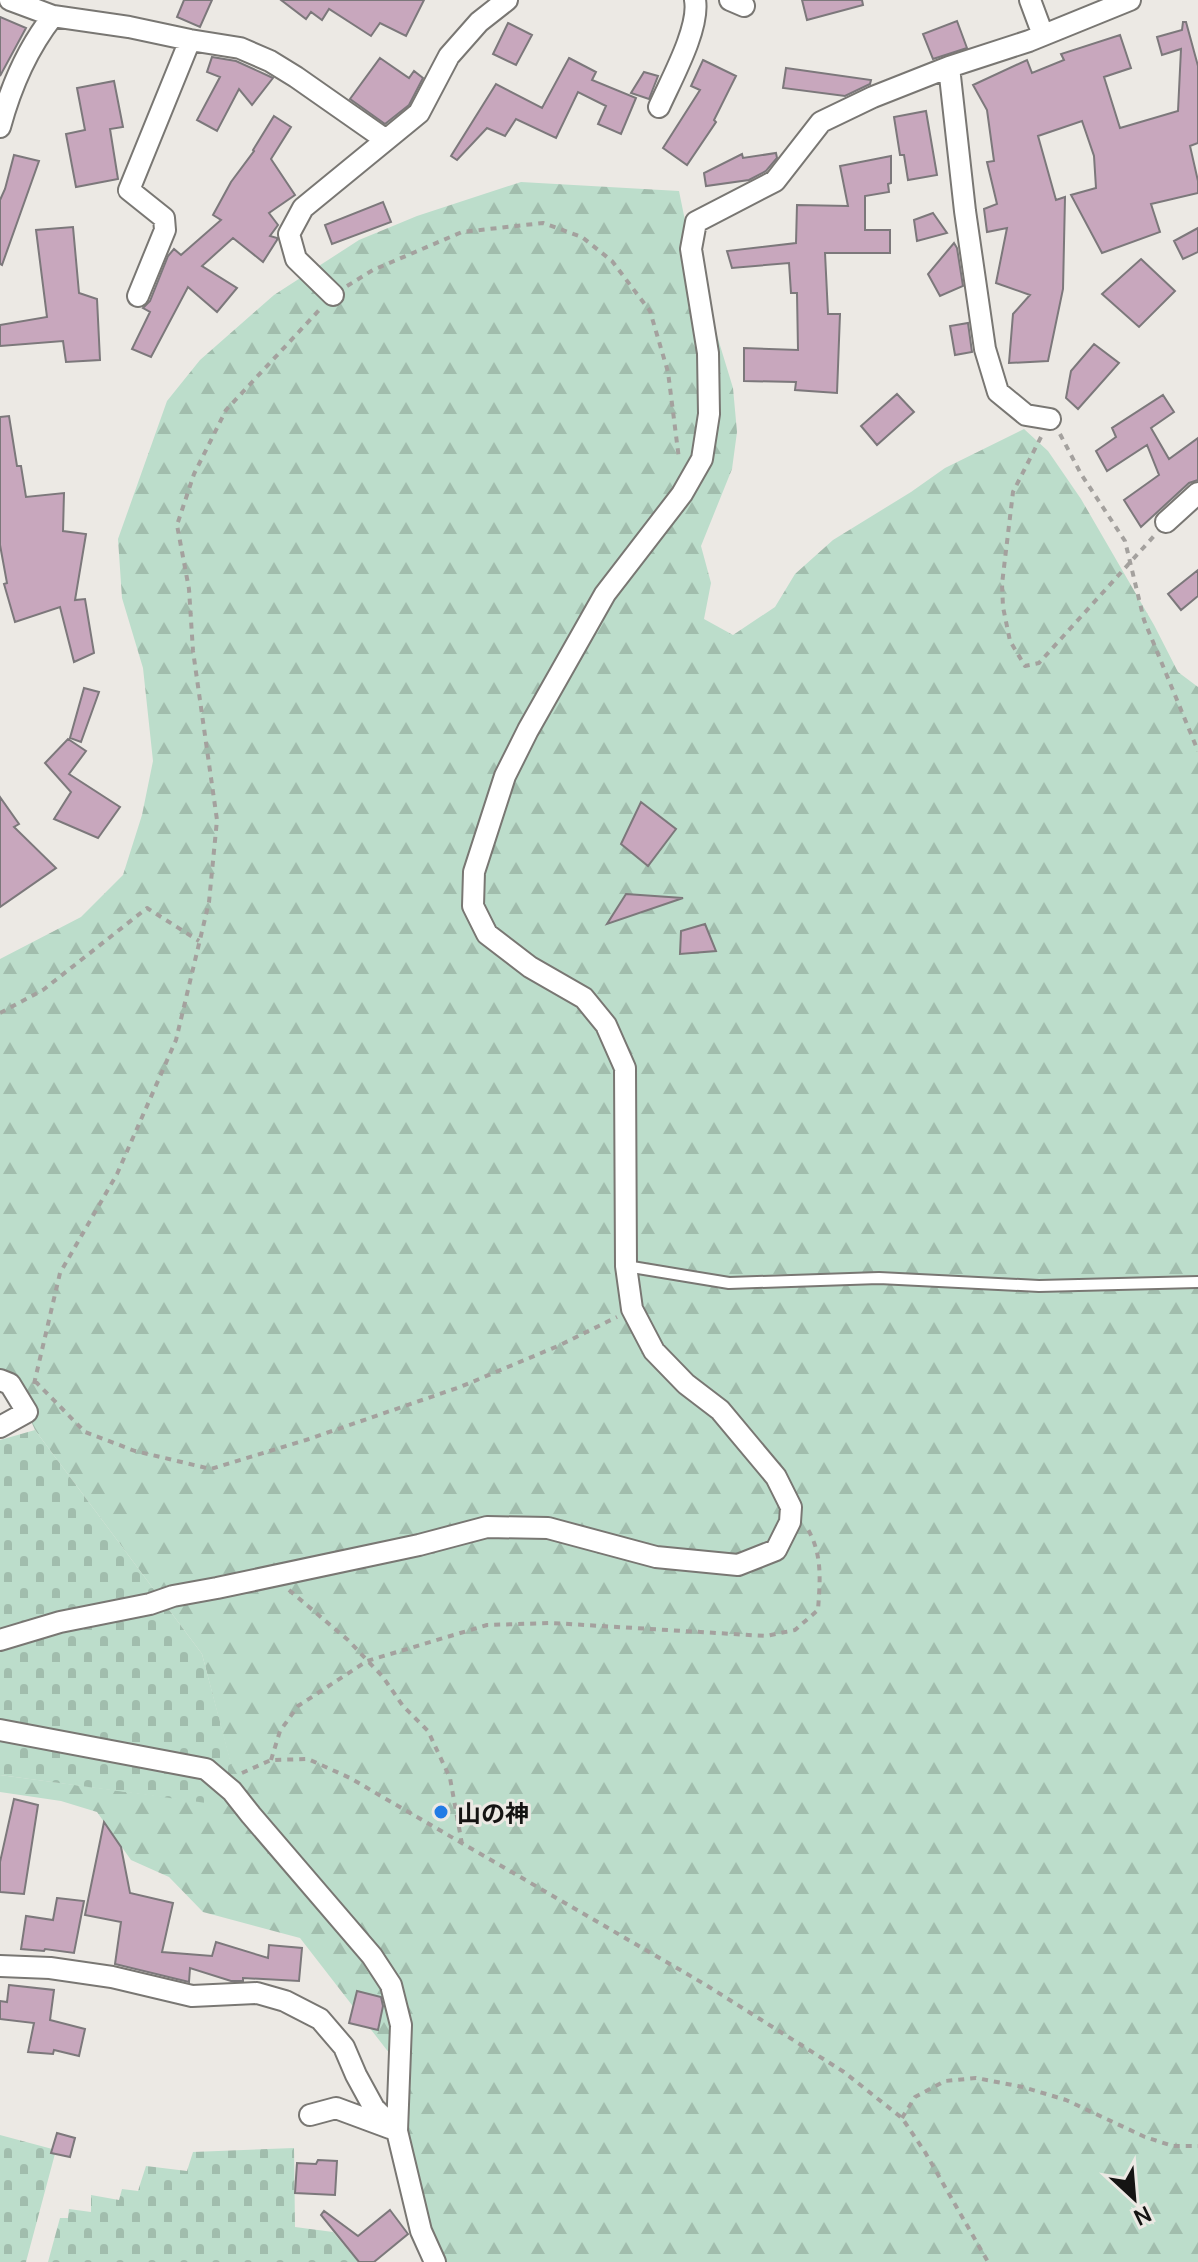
<svg xmlns="http://www.w3.org/2000/svg" width="1198" height="2262" viewBox="0 0 1198 2262" font-family="Manrope,'Noto Sans JP',sans-serif">
	<style>
		.forest { fill: url(#forest-firs) }
		.cemetery { fill: url(#cemetery-stones) }
		.building { fill: #c8a7bd; stroke: #7c787b; stroke-width: 2 }
		.lines { fill: none; stroke-linecap: round; stroke-linejoin: round }
		.lane-casing { stroke: #797773; stroke-width: 14 }
		.street-casing { stroke: #797773; stroke-width: 24 }
		.path { stroke: #a4a19e; stroke-width: 4; stroke-dasharray: 6 6; stroke-linecap: butt }
		.lane { stroke: #fff; stroke-width: 10 }
		.street { stroke: #fff; stroke-width: 20 }
		.poi-dot { fill: #227be5; stroke: #ece9e4; stroke-width: 3 }
		.labels { text-anchor: middle; dominant-baseline: central; stroke-width: 6; stroke-linejoin: round; paint-order: stroke }
		.poi-label { font-size: 24px; font-weight: bold; fill: #151413; stroke: #ece9e4; text-anchor: start }
	</style>
	<defs>
		<pattern id="forest-firs" width="22" height="20" patternUnits="userSpaceOnUse" patternTransform="scale(2)"><rect width="22" height="20" fill="#bcddcb"/><path d="M5 1l3.5 6h-7zM16 11l3.5 6h-7z" fill="#a1bdad"/></pattern>
		<pattern id="cemetery-stones" width="16" height="16" patternUnits="userSpaceOnUse" patternTransform="scale(2)"><rect width="16" height="16" fill="#bcddcb"/><path d="M2 7V4a2 2 0 0 1 4 0v3zM10 15v-3a2 2 0 0 1 4 0v3z" fill="#a1bdad"/></pattern>
	</defs>
	<rect width="100%" height="100%" fill="#ece9e4"/>
	<path class="forest" d="M521,182L679,191L691,250L733,388L737,432L732,469L701,546L711,583L704,619L733,635L775,607L795,574L833,540L911,492L945,468L1024,429L1048,451L1081,499L1154,625L1178,672L1198,687V2262H435L397,2131L400,2067L300,1938L203,1912L169,1877L131,1860L97,1812L61,1801L0,1792V1775L242,1807L202,1654L35,1430L27,1412L0,1380V959L81,917L123,875L142,815L153,761L143,668L122,598L118,539L167,401L200,360L274,295L359,240L417,216Z"/>
	<path class="cemetery" d="M35,1430L202,1654L243,1808L0,1775V1440Z
		M0,2135L56,2150L26,2262H0Z
		M294,2148L295,2227L333,2232L358,2262H48L60,2218H68L69,2209L91,2212V2195L119,2200L122,2189L138,2191L146,2166L187,2171L193,2152Z"/>
	<path class="building" d="M184,0H212L200,27L177,17Z
		M281,0H424L406,36L380,23L371,36L329,9L322,20L311,12L306,19Z
		M802,0H862L863,5L807,20Z
		M0,17L26,28L0,76Z
		M957,21L967,48L933,59L923,34Z
		M1183,22H1186L1198,66V143L1190,146L1198,181V193L1151,204L1160,232L1102,253L1071,195L1096,188L1094,156L1082,121L1038,136L1056,200L1065,197L1063,289L1048,361L1009,363L1013,314L1030,295L996,283L1007,228L987,232L984,209L997,204L987,162L994,161L987,110L973,85L1027,60L1032,73L1064,60L1061,54L1120,35L1131,68L1104,77L1120,128L1178,111L1181,49L1162,55L1157,37L1182,30Z
		M508,23L532,35L516,65L493,54Z
		M212,57L236,61L273,78L252,105L239,89L217,131L197,120L220,77L207,72Z
		M380,58L409,78L414,71L423,78L409,105L385,124L350,99Z
		M569,58L596,72L592,80L636,98L621,134L598,124L606,106L578,92L556,138L516,119L505,136L487,128L457,160L451,156L496,84L542,108Z
		M703,60L736,76L714,120L716,122L687,165L663,148L700,90L691,86Z
		M786,68L871,80L870,84L845,96L783,88Z
		M644,72L658,76L649,99L631,93Z
		M114,81L123,127L110,129L118,179L76,187L66,134L85,130L77,88Z
		M926,111L937,175L908,180L904,155H900L894,117Z
		M274,116L291,127L271,159L295,195L269,213L278,225L270,236L277,238V240L263,262L233,238L202,266L237,288L217,312L188,287L151,357L132,349L150,312L143,308L150,301L168,256L174,249L181,255L221,220L213,215L231,182L254,151L253,150Z
		M776,153L777,158L766,171L749,180L706,186L704,173L742,154L743,158Z
		M14,155L39,161L2,265L0,264V200L5,189Z
		M891,156V183L888,184L889,192L865,196V230H890V253H825L828,314H840L837,393L795,390L796,382L744,381V348L798,350L797,293H791L789,263L732,268L727,251L796,243L797,205L848,206L840,166Z
		M383,202L391,222L332,244L325,225Z
		M933,213L947,233L917,241L914,220Z
		M73,227L79,293L97,299L100,360L66,362L63,341L0,346V325L47,317L36,230Z
		M1198,228V252L1183,259L1174,241Z
		M954,243L957,248L963,286L940,296L928,274Z
		M1141,259L1175,291L1139,327L1102,294Z
		M968,323L972,352L955,355L950,326Z
		M1094,344L1119,363L1078,409L1066,398L1071,371Z
		M897,394L914,412L877,445L861,426Z
		M1163,395L1174,412L1151,428L1169,459L1198,438V480L1189,483L1141,527L1124,500L1159,475L1147,445L1107,471L1096,451L1116,437L1112,428Z
		M9,416L17,466H21L26,497L64,493L63,531L86,534L75,600L85,599L94,653L74,662L60,607L15,622L4,584L7,583L0,545V417Z
		M1198,570V596L1181,610L1168,594Z
		M84,688L99,692L81,742L70,738Z
		M68,739L86,751L69,774L120,807L98,838L54,819L71,792L45,763Z
		M0,797L19,824L14,827L56,868L0,907Z
		M641,802L676,829L648,866L621,844Z
		M626,894L683,898L607,924Z
		M705,924L716,951L680,954L681,931Z
		M14,1799L38,1805L24,1894L0,1892V1862Z
		M104,1822L121,1847L130,1893L173,1903L162,1952L212,1956L216,1942L268,1958L269,1945L302,1948L299,1981L243,1978V1981H231L190,1968L189,1982L115,1964L121,1922L85,1915Z
		M57,1898L84,1901L74,1953L45,1949L44,1951L21,1949L26,1916L53,1920Z
		M9,1985L54,1990L50,2020L85,2029L79,2056L54,2050L53,2054L28,2052L34,2023L0,2019V2001L7,2002Z
		M357,1991L381,1997L383,2006L378,2030L349,2023Z
		M57,2133L75,2138L70,2157L51,2153Z
		M318,2160L337,2161L335,2195L295,2193L297,2163L316,2164Z
		M390,2210L408,2234L374,2262H359L321,2215L324,2211L358,2236Z"/>
	<g class="lines">
		<g class="lane-casing">
			<path id="lane" d="M626,1266L729,1283L879,1278L1039,1286L1198,1282"/>
		</g>
		<g class="street-casing">
			<path id="street" d="M10,0L53,16L129,27L190,40L240,48L270,61L296,77L386,140
				M730,0L744,6
				M1030,0L1043,35
				M949,67L965,211L985,349L998,392L1026,415L1050,419
				M659,107C671,80 700,28 695,0
				M0,127C11,86 27,49 53,16
				M333,295L296,259L289,234L303,208L419,113L449,56L479,22L507,0
				M138,296L165,230L164,218L129,190L190,40
				M1166,522L1198,493
				M0,1380L10,1384L27,1412L0,1427
				M0,1640L60,1622L150,1604L173,1596L217,1588L419,1545L487,1527L548,1528L656,1557L738,1565L776,1550L790,1522L791,1507L776,1477L720,1410L686,1384L654,1351L632,1309L626,1266L625,1068L606,1025L584,998L530,967L487,934L473,906L474,872L505,776L528,730L605,594L682,494L702,459L709,414L708,353L691,249L696,222L775,181L821,122L873,97L949,67L1029,41L1130,0
				M0,1730L206,1769L232,1791L251,1815L372,1956L391,1985L401,2025L397,2131L421,2231L435,2262
				M0,1966L50,1968L112,1977L192,1996L257,1993L285,2001L320,2019L344,2047L356,2075L374,2108L397,2131
				M310,2115L336,2108L390,2128"/>
		</g>
		<path class="path" d="M347,286L373,270L462,232L543,223L582,237L612,261L650,311L668,372L679,459
			M1060,434L1081,474L1125,541L1144,620L1198,751
			M1041,437L1013,492L1002,584L1003,607L1010,641L1025,666L1039,663L1154,536
			M0,1013L43,990L147,908L199,941
			M35,1381L85,1432L135,1451L211,1469L306,1440L460,1387L558,1346L617,1317
			M34,1384L60,1273L117,1174L176,1040L209,902L217,820L193,651L189,589L177,525L194,474L226,410L322,307
			M289,1590L348,1640L383,1677L403,1706L428,1731L450,1778L462,1844
			M271,1760L280,1731L298,1706L367,1661L487,1625L552,1623L766,1636L795,1630L818,1610C820,1581 823,1554 807,1528
			M242,1773L271,1760L308,1759L350,1778L706,1985L844,2072L902,2118L925,2152L988,2262
			M902,2118L915,2097L945,2081L976,2078L1023,2087L1066,2100L1145,2137L1173,2146H1198"/>
		<use href="#lane" class="lane"/>
		<use href="#street" class="street"/>
	</g>
	<circle class="poi-dot" cx="441" cy="1812" r="8"/>
	<g class="labels">
		<g class="poi-label">
			<text x="457" y="1812">山の神</text>
		</g>
	</g>
	<g transform="translate(1134 2198) rotate(154)" stroke="#ece9e4" stroke-width="6" paint-order="stroke">
	<path d="M0-6L14 30L0 20L-14 30Z" fill="#151413"/>
	<text y="-12" font-size="22" font-weight="bold" text-anchor="middle" fill="#151413">N</text>
	</g>
</svg>
